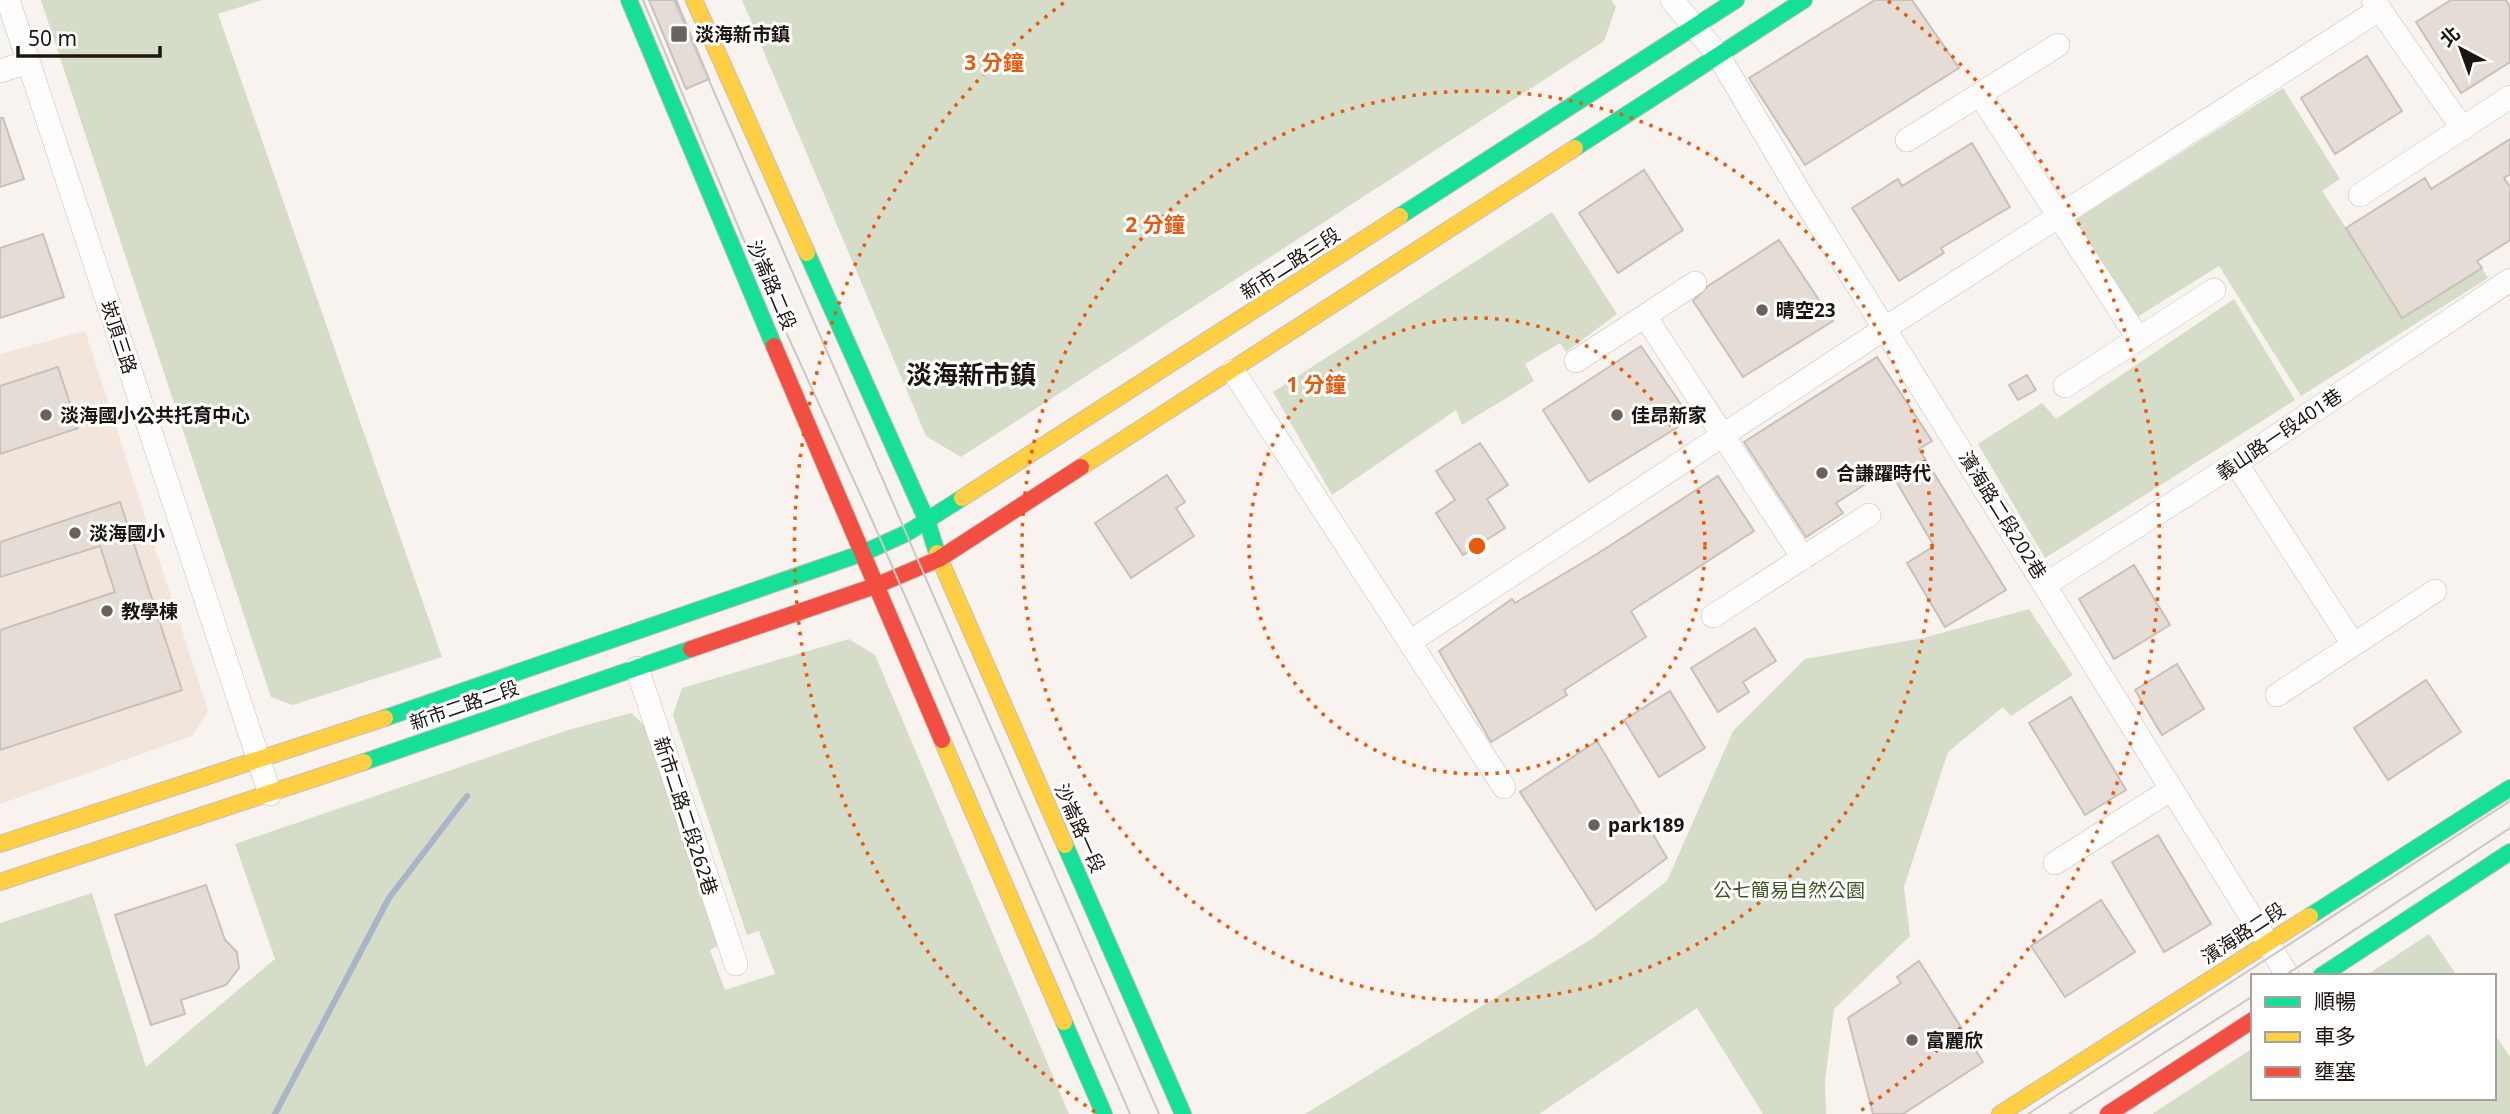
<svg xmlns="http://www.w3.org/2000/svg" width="2510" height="1114" viewBox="0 0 2510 1114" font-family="'Noto Sans','Noto Sans TC',sans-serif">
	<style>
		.built { fill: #f1e5dc }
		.green { fill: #d5dcc7 }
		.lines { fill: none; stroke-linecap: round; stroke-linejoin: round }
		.stream { stroke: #a7b4ca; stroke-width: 6 }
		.building { fill: #e5dcd5; stroke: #c7c0bb; stroke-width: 2 }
		.street-casing { stroke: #c4beb9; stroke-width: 24 }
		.fast-casing { stroke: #c4beb9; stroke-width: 18 }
		.slow-casing { stroke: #c4beb9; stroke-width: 18 }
		.jam-casing { stroke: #c4beb9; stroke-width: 18 }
		.street { stroke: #fefdfd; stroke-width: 23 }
		.fast { stroke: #16e098; stroke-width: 16 }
		.slow { stroke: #ffcf43; stroke-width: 16 }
		.jam { stroke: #f24e42; stroke-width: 16 }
		.tram { stroke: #c9c8c6; stroke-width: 2 }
		.ring { fill: none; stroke: #e8590c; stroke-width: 3.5; stroke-dasharray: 3.5 7 }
		.poi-dot { fill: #69625d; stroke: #fff; stroke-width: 2.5 }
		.labels { text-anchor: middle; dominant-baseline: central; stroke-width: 6; stroke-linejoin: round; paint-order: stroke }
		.poi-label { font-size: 19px; font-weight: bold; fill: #1c140e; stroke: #fff; text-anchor: start }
		.street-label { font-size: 19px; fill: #1c140e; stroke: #fff }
		.park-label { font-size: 19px; fill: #3e5621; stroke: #fff }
		.district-label { font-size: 26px; font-weight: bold; fill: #1c140e; stroke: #fff }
		.centre { fill: #e8590c; stroke: #fff; stroke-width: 3.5 }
		.ring-label { font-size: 21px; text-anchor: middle; font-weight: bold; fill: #e8590c; stroke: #fff; stroke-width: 6; stroke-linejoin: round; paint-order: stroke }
	</style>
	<rect width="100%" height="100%" fill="#f8f3ef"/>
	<path class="built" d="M85,331L208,711L192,736L0,804V354Z"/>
	<path class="green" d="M41,0H262L218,14L442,657L293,705L271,697Z
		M742,0H1611L1616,7L1604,41L961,457L926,436Z
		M2283,88L2340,179L2322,191L2346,228L2425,178L2488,278L2301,396L2219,266L2134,319L2072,222Z
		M1552,212L1617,314L1566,352L1560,343L1525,364L1534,381L1462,425L1456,410L1332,495L1273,392Z
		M2234,299L2295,400L2045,558L1978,444L2042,403L2056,419Z
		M2029,609L2073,675L2011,716L2003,707L1948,752L1904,887L1910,936L1834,1009L1825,1081L1826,1114H1763L1697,1008L1539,1114H1305L1593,938L1667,881L1733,731L1805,659L1923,638Z
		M849,639L875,655L1069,1114H0V923L92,893L146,1067L275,959L235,844L568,730L631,713L647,728L720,945L710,950L725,990L775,974L759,931L747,935L673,715L682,688Z
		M2429,934L2457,976H2365Z
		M2494,1033L2510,1057V1114H2152L2253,1048V1098H2494Z"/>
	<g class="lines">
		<path class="stream" d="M275,1114L389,898L467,796"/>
	</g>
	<path class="building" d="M649,0H676L709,79L686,89Z
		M1875,0H1912L1959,68L1805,165L1749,78Z
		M2451,0H2506L2510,7V62L2461,93L2416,22Z
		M2367,56L2402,111L2335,154L2301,98Z
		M0,118H3L24,179L0,187Z
		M2510,139V174L2504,178L2510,187V240L2477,261L2482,268L2402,318L2346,228L2425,178L2431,189Z
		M1972,143L2010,207L1941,248L1944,253L1899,281L1852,208L1898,179L1902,186Z
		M1644,170L1683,230L1618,273L1579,213Z
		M43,234L64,297L0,318V248Z
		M1779,240L1833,321L1743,377L1693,301L1708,286Z
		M1641,346L1691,419L1589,482L1543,410Z
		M1877,357L1932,441L1919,449L2006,590L1945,627L1907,563L1934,546L1889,469L1836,503L1843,513L1806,537L1744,442Z
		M58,367L78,428L0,454V386Z
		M2027,375L2036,390L2018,400L2009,385Z
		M1480,443L1508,485L1487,499L1505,528L1463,555L1436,513L1455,500L1436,471Z
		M1167,475L1185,502L1176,508L1194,536L1131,578L1095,523Z
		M1718,476L1754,531L1631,611L1646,637L1564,690L1567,695L1491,742L1439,651L1512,599L1515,603L1597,554Z
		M120,502L182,690L0,750V630L115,592L100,546L0,577V542Z
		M2134,565L2170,625L2114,659L2079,599Z
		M1755,628L1776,661L1743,682L1749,692L1718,712L1691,668Z
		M2177,664L2204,709L2162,735L2135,690Z
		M2426,680L2461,732L2388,780L2354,728Z
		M1670,691L1705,748L1659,777L1624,720Z
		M2071,697L2126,790L2085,815L2029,723Z
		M1597,741L1667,858L1596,910L1520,792Z
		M2158,835L2211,924L2164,952L2112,862Z
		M206,885L225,940L237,952L239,968L226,985L181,1000L185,1014L151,1025L115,915Z
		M2101,900L2135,952L2065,997L2031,946Z
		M1919,961L1983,1062L1903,1114H1873L1848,1018L1901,983L1897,977Z"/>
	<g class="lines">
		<g class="street-casing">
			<path id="street" d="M8,0L270,794
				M1672,0L1718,55L1800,193L2288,976
				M2373,0L2463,129
				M0,71L28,62
				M1980,95L2138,338
				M1907,140L2058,45
				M2360,195L2510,97
				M1645,316L1803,558
				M1576,361L1695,283
				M1233,371L1504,787
				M2065,386L2214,290
				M2236,463L2353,644
				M2046,584L2236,463L2510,280
				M1713,616L1869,515
				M1411,641L1887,327L2380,9
				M637,668L736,964
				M2277,695L2435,591
				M2055,863L2170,790"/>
		</g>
		<g class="fast-casing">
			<path id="fast" d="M629,0L774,346
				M1575,148L1804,0
				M1400,216L1736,0
				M807,253L927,521L937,553
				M385,718L863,553L907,533L962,498
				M364,762L691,649
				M1065,845L1183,1114
				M2310,916L2510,788
				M2321,976L2510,852
				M1064,1022L1104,1114"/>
		</g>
		<g class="slow-casing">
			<path id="slow" d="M694,0L807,253
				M1081,467L1575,148
				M962,498L1400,216
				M937,553L1065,845
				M942,740L1064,1022
				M0,844L385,718
				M0,882L364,762
				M2000,1114L2310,916"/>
		</g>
		<g class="jam-casing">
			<path id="jam" d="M774,346L942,740
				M691,649L875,586L939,559L1081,467
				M2108,1114L2253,1020"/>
		</g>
		<use href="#street" class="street"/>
		<use href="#fast" class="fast"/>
		<use href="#slow" class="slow"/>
		<use href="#jam" class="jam"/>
		<path class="tram" d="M643,0L743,238L872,520L1130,1114
			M674,0L1159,1114
			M2284,976L2510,828
			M2028,1114L2510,801
			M2069,1114L2253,996"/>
	</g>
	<g class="ring">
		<circle cx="1477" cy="546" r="228"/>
		<circle cx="1477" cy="546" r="455"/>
		<path d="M1095 1112A683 683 0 0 1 1066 1M1888 1A683 683 0 0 1 1859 1112"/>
	</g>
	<g class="poi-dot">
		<rect x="670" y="25" width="18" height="18" rx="3.5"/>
		<circle cx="1762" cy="310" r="7"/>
		<circle cx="46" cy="415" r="7"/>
		<circle cx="1617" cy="415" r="7"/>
		<circle cx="1822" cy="473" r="7"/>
		<circle cx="75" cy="533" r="7"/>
		<circle cx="107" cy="611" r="7"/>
		<circle cx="1594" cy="825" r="7"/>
		<circle cx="1912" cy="1040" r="7"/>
	</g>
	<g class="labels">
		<g class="poi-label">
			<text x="695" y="34">淡海新市鎮</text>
			<text x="1776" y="310">晴空23</text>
			<text x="60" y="415">淡海國小公共托育中心</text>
			<text x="1631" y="415">佳昂新家</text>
			<text x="1836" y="473">合謙躍時代</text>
			<text x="89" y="533">淡海國小</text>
			<text x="121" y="611">教學棟</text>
			<text x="1608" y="825">park189</text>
			<text x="1926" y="1040">富麗欣</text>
		</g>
		<g class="street-label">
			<text transform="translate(1290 263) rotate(-33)">新市二路三段</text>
			<text transform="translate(772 285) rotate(67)">沙崙路二段</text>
			<text transform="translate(119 337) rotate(72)">崁頂三路</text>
			<text transform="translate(2279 434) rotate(-34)">義山路一段401巷</text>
			<text transform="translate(2003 515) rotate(58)">濱海路二段202巷</text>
			<text transform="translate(464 705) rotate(-19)">新市二路二段</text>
			<text transform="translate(686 816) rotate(72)">新市二路二段262巷</text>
			<text transform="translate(1080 828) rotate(66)">沙崙路一段</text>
			<text transform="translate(2243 933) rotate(-33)">濱海路二段</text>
		</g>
		<g class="park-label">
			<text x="1789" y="890">公七簡易自然公園</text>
		</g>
		<g class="district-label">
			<text x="971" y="374">淡海新市鎮</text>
		</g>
	</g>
	<circle cx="1477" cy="546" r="10" class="centre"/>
	<g class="ring-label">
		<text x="994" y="70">3 分鐘</text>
		<text x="1155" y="232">2 分鐘</text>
		<text x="1316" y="392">1 分鐘</text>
	</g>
	<rect x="2251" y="974" width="245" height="126" fill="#ffffff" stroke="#a4a19f" stroke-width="2"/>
	<rect x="2265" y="997" width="35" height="10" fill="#16e098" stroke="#a4a19f" stroke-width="2"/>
	<text x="2314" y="1009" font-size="21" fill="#1c140e">順暢</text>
	<rect x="2265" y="1032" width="35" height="10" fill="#ffcf43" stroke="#a4a19f" stroke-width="2"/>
	<text x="2314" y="1044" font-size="21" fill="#1c140e">車多</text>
	<rect x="2265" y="1067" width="35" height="10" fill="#f24e42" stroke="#a4a19f" stroke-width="2"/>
	<text x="2314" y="1079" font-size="21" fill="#1c140e">壅塞</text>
	<g transform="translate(2461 49) rotate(319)" stroke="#ffffff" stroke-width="5" paint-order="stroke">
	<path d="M0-5L12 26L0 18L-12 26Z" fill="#1c140e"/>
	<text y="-10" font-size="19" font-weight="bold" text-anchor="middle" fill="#1c140e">北</text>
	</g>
	<path d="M18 46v10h142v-10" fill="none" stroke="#1c140e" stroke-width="3.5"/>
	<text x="28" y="46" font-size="21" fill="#1c140e" stroke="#ffffff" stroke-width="5" paint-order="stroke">50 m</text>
</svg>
